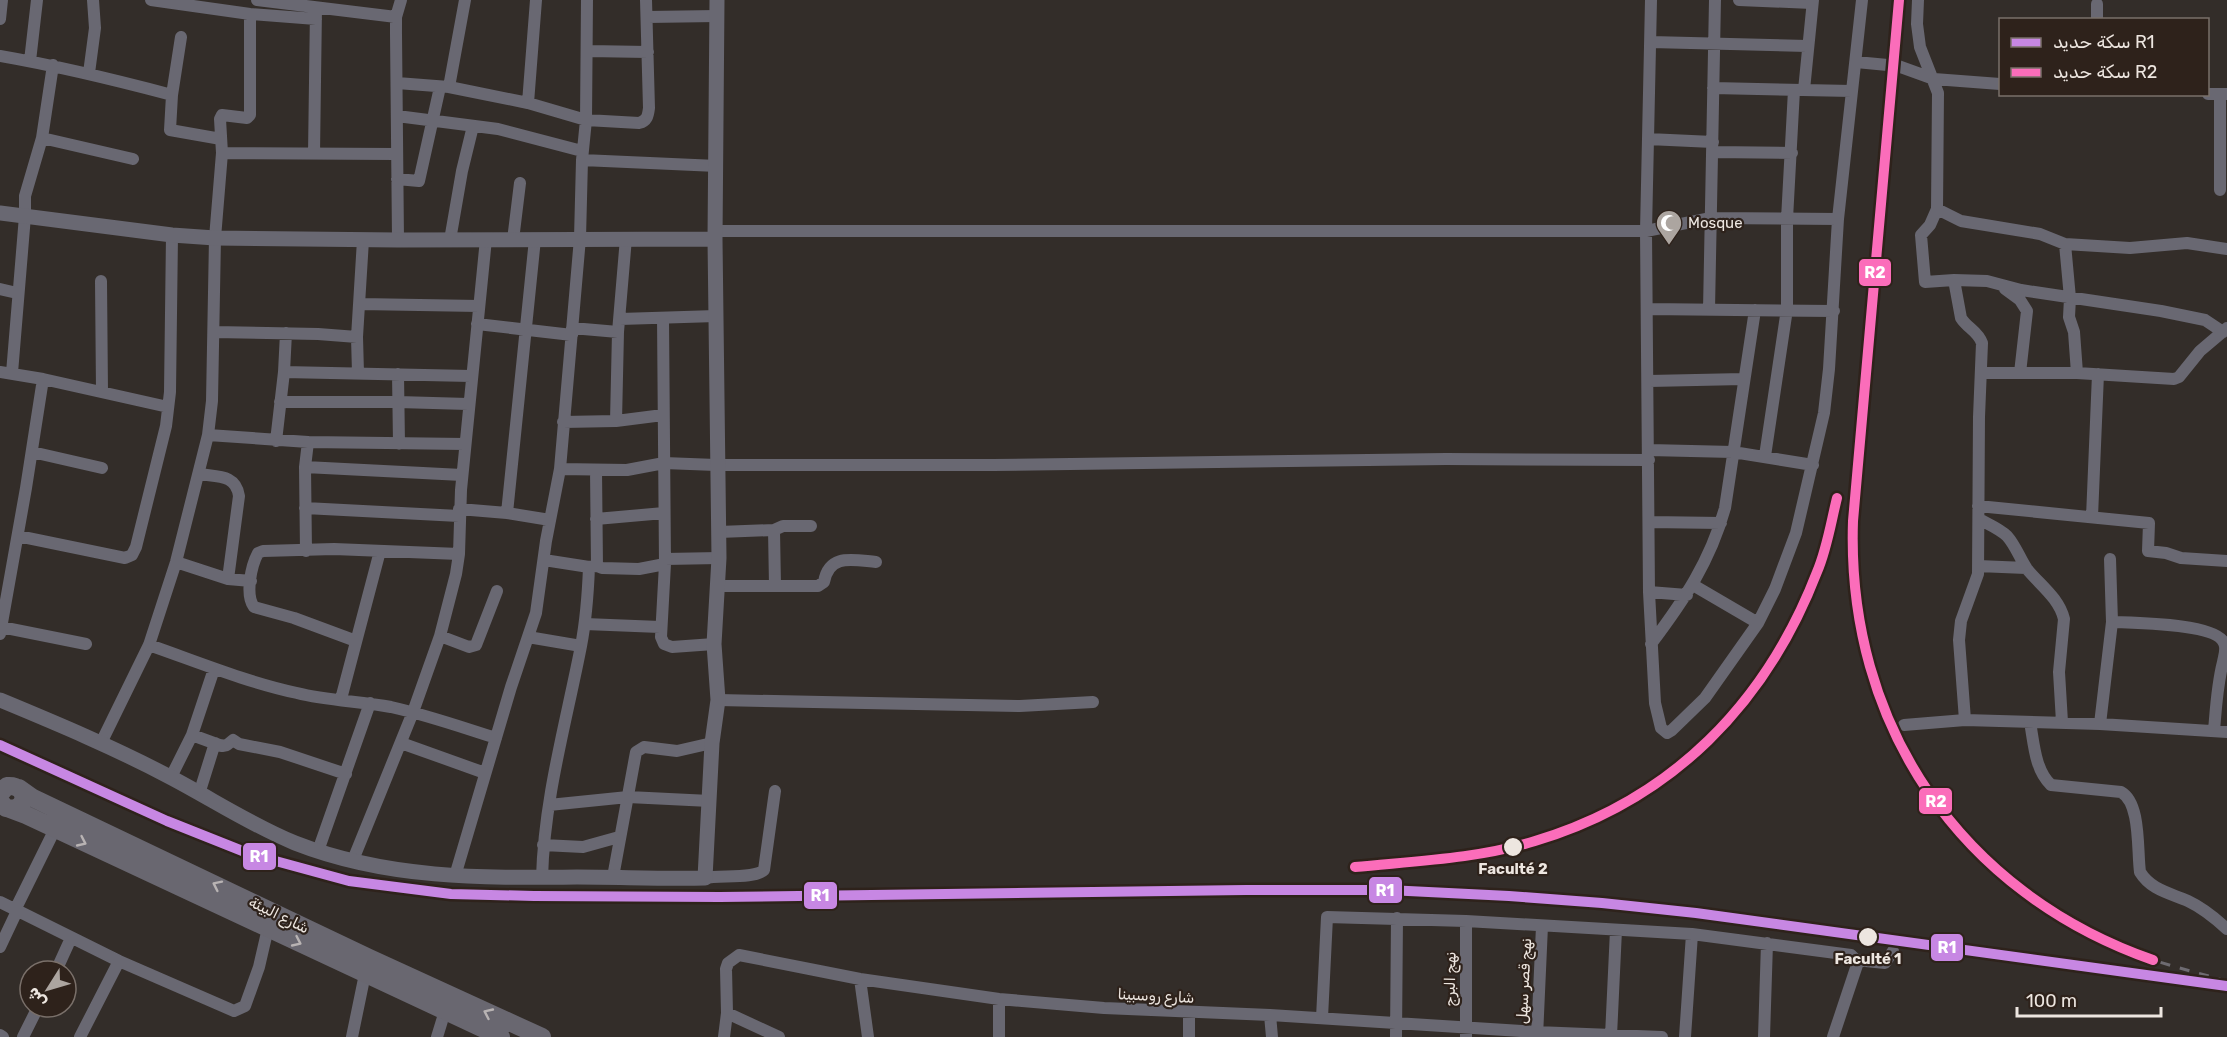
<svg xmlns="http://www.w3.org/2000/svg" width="2227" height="1037" viewBox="0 0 2227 1037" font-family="Rubik,'Noto Sans Arabic',sans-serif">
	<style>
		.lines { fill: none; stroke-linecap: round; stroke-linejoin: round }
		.minor { stroke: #696872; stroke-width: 12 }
		.tertiary { stroke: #696872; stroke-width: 15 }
		.primary { stroke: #696770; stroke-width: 18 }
		.rail { stroke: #6e6b71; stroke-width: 3; stroke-dasharray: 10 10; stroke-linecap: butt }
		.rail-1-casing { stroke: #2e221b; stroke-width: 15 }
		.rail-2-casing { stroke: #2e221b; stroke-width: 15 }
		.rail-1 { stroke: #c787e3; stroke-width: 10 }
		.rail-2 { stroke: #fb6dba; stroke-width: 10 }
		.oneway { stroke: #b8b3b3 }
		.stop-dot { fill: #ede6e0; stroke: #2e221b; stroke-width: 2 }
		.labels { text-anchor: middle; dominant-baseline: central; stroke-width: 4.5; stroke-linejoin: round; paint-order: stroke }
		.poi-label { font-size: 15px; fill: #ede6e0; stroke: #2e221b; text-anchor: start }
		.stop-label { font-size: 15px; font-weight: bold; fill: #ede6e0; stroke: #2e221b }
		.street-label { font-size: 15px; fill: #ede6e0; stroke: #2e221b }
		.line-badge { stroke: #2e221b; stroke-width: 2 }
		.badge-label { font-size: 16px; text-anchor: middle; font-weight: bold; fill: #fff }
	</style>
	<rect width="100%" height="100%" fill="#332d29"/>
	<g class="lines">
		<path class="minor" d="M151,0L250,14L316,19
			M257,0L396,17
			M1651,0L1646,231L1649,592L1655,703L1661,728L1667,733L1672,730L1705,698L1758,623L1775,589L1796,533L1824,413L1829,369L1838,219L1862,0
			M1739,0L1812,3
			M1918,0L1917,24L1920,47L1938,93L1937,209L1930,225L1921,235L1925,282L1954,280L1961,318C1967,328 1978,331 1982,343L1979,417L1978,574L1961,621L1959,640L1965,720
			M647,17L717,16
			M0,19L2,0
			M2097,20V4
			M1651,42L1807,46
			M588,51L648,52
			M0,56C58,66 115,80 172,95L170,130L221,139
			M30,61L37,0
			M1856,62L1898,66L1934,79L2000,84
			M89,73L95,28L93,0
			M397,83L449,87L528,103L586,120L639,123C647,121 648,116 649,108L646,0
			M449,87L465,0
			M1713,88L1852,91
			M1804,90L1813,0
			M2208,94H2227
			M172,95L181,37
			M528,103L536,0
			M397,116L498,129L582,151
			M42,138L133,159
			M1648,139L1713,142
			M1713,152L1792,153
			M222,153L396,154
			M314,154L316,8
			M582,160L717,166
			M397,179L419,181L440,87
			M2220,190V94
			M1937,209L1961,221L2040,234L2065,244L2130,248L2187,243L2227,249
			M715,231H1646L1711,218L1838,219
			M398,240L396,34V17L401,0
			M450,240L462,171L473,126
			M513,240L520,183
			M2065,244L2070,298L2069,317L2074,332L2077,373
			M1954,280L1987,281L2021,290L2161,311L2205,320L2223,332
			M101,281L102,392
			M0,289L17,293
			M2005,289L2020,300L2027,311L2020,373
			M360,304L479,306
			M1648,309L1834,311
			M1709,310L1715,0
			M663,318L665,564L661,637L664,644L672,647L714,644
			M620,319L716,316
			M477,324L572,335
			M572,328L618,332
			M214,332L318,334L357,337
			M0,372L43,379L168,407
			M284,372L471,376
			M12,373L25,216V196L42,138L53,65
			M358,373L357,337L363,240
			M1981,373H2077L2174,379L2179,377L2200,351L2227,328
			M398,374L399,444
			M1649,381L1743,379
			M280,402H398L468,404
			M616,421L618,332L626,238
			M563,422L616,421L663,415
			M208,435L308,442L465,444
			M276,441L284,372L286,333
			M1649,450L1733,452L1813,465
			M32,452L102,468
			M1765,456L1787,309V219L1794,90
			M305,467L462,475
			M560,469L627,470L664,463L716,465H993L1446,459L1649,460
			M596,470L597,566L602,568L639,569L665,564
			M199,474C217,477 236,474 239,496L228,579
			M1978,506L2149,523L2148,551L2166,553L2181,558L2227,561
			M305,508L459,516
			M459,509L507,513L550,520
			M507,513L535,239
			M2092,517L2098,374
			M596,519L664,513
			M1979,519C1988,524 2000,529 2007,536C2016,546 2020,559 2027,569C2040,585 2059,598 2064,619L2059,672L2062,722
			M1650,522L1721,523
			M774,530L775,586
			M719,532L774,530L783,526H811
			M18,536L125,558L132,555L136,547L166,426L170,392L172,235
			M306,551L305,467L308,442
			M665,559L719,558
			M544,560L589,567L596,566
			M176,562L228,579L251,581
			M1978,566L2026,568
			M1693,585L1758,623
			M718,586H818L824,582C829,553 853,560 876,562
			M1649,592L1687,595
			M2112,622C2133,623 2216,623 2224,643C2227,649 2224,656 2223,662C2217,685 2216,708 2214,731
			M585,624L660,627
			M1,627L86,644
			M0,634L26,488L43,379
			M440,636L469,647L476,645L497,591
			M528,637L581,646
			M356,641L294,618L254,607C245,595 251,566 258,553L263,551L334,549L459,554
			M1651,644C1684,600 1710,562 1725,508L1755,310
			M149,645C198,662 246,682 297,693C328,701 360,701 391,707C427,715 461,727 496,738
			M341,699L380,551
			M718,700L1020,706L1093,702
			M2030,722C2034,744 2035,770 2051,785L2121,792C2141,803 2137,850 2140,872C2151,890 2170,893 2188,901C2203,908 2215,918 2227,929
			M2100,724L2112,622L2110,559
			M1904,725L1965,720L2100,724L2227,732
			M192,735L222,746L227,745L233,740L239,744L280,752L346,774
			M101,743L149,645L176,562L208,435L212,401L215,238L222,153L220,119L222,115L247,118L250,115V14
			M401,743L485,773
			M171,777L192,735L214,669
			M199,794L215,743
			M549,805L628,797L710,801
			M543,845L583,847L619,837
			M318,851L370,703
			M353,860L413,712L440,636L456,574L459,554L461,490L486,239
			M455,876L511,687L536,613L546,541L560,469L580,238L582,160L586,120L587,0
			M613,877L636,752L644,747L677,751L712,743
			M542,878C544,799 566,723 581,646C586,620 588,593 589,567
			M705,878C720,875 755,879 764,870L775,791
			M0,902L119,961L234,1011L245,1006L259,967L268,928
			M15,910L55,829
			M0,947L17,911
			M56,971L71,938
			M860,979L868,1037
			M727,1013L779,1037
			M1270,1015L1272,1037
			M1322,1018L1327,917L1466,921L1692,934L1851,955L1856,960L1885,963L1893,951
			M0,1035L3,1037
			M1611,1036L1616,930
			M23,1037L38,1007
			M80,1037L119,961
			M352,1037L365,974
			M437,1037L445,1011
			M724,1037L727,1013L726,969L728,963L739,955L860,979L999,999L1104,1008L1270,1015L1536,1032L1662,1037
			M999,1037V999
			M1189,1037V1012
			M1396,1037L1397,918
			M1466,1037V921
			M1537,1037L1542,926
			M1685,1037L1692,934
			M1764,1037L1767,943
			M1833,1037L1857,965L1856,960"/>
		<path class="tertiary" d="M0,213L172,235L215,238L398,240L715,239
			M0,700C58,724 115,748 170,777C212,799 251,825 295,843C387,879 481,878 577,877C620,877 663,879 705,878L712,743L718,700L714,644L719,558L715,239L717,0"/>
		<path class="primary" d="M19,788L33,798L369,958L542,1037
			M0,794L7,786C30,784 28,813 6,808L0,801
			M10,809L26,815L501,1037"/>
		<path class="rail" d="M1870,322C1863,407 1847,498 1853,584C1864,732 1960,867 2090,934C2133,957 2180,968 2227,981"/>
		<g class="rail-1-casing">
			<path id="rail-1" d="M0,745L167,821L250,854L349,881L451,894L534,896L720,897L1246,890H1388L1509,896L1602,903L1696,913L2227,986"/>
		</g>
		<g class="rail-2-casing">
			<path id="rail-2" d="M1899,0L1853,521C1846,725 1961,893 2153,960
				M1355,867C1415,861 1477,859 1535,841C1672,800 1766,704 1817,572C1827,549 1831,522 1837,498"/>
		</g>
		<use href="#rail-1" class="rail-1"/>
		<use href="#rail-2" class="rail-2"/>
	</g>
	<defs><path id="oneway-chevron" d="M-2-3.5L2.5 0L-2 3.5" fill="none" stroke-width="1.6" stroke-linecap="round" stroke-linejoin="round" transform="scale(1.5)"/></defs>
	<g class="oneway">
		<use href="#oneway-chevron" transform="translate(82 842) rotate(25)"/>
		<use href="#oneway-chevron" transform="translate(217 885) rotate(-154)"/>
		<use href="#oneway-chevron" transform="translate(297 942) rotate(25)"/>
		<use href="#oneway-chevron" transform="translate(488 1013) rotate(-155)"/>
	</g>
	<defs>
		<g id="mosque-pin" transform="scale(1.35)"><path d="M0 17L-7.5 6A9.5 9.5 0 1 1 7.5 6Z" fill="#aca5a0" stroke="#2e221b"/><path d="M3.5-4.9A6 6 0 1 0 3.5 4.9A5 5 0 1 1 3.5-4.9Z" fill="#fff"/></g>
	</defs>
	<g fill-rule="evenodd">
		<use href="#mosque-pin" x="1669" y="223"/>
	</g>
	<g class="stop-dot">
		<circle cx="1513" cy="847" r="10"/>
		<circle cx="1868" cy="937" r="10"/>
	</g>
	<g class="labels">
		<g class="poi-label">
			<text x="1688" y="223">Mosque</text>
		</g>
		<g class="stop-label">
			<text x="1513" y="869">Faculté 2</text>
			<text x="1868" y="959">Faculté 1</text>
		</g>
		<g class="street-label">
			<text transform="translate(279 915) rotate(26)">شارع البيئة</text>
			<text transform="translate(1450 979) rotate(-89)">نهج البرج</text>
			<text transform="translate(1524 981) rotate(-87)">نهج قصر سهل</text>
			<text transform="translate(1156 996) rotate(3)">شارع روسبينا</text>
		</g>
	</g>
	<g class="line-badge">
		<rect x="1858" y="258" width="34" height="29" rx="6" fill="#fb6dba"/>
		<rect x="1918" y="787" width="35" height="28" rx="6" fill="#fb6dba"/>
		<rect x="242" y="842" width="35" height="29" rx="6" fill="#c787e3"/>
		<rect x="1368" y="876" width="35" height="28" rx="6" fill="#c787e3"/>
		<rect x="803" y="881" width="35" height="29" rx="6" fill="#c787e3"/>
		<rect x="1930" y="933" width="34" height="29" rx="6" fill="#c787e3"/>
	</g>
	<g class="badge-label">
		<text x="1875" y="278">R2</text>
		<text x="1936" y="807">R2</text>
		<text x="259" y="862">R1</text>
		<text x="1385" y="896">R1</text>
		<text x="820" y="901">R1</text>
		<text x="1947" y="953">R1</text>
	</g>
	<rect x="1999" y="18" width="210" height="78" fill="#2e221b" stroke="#7a706a" stroke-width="1.5"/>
	<rect x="2011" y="38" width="30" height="9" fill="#c787e3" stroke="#7a706a" stroke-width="1.5"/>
	<text x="2053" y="48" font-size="18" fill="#ede6e0">سكة حديد R1</text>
	<rect x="2011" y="68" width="30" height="9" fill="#fb6dba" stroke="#7a706a" stroke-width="1.5"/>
	<text x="2053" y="78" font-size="18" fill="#ede6e0">سكة حديد R2</text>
	<g transform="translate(48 989) rotate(233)"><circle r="28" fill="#2e221b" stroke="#7a706a" stroke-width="1.5"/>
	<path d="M0-4.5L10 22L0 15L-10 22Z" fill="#aca5a0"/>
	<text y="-9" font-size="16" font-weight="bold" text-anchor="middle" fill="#ede6e0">ش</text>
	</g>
	<path d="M2017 1007v9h144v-9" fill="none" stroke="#ede6e0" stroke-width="3"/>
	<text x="2026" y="1007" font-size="18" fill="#ede6e0" stroke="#2e221b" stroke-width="4.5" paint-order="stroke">100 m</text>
</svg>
